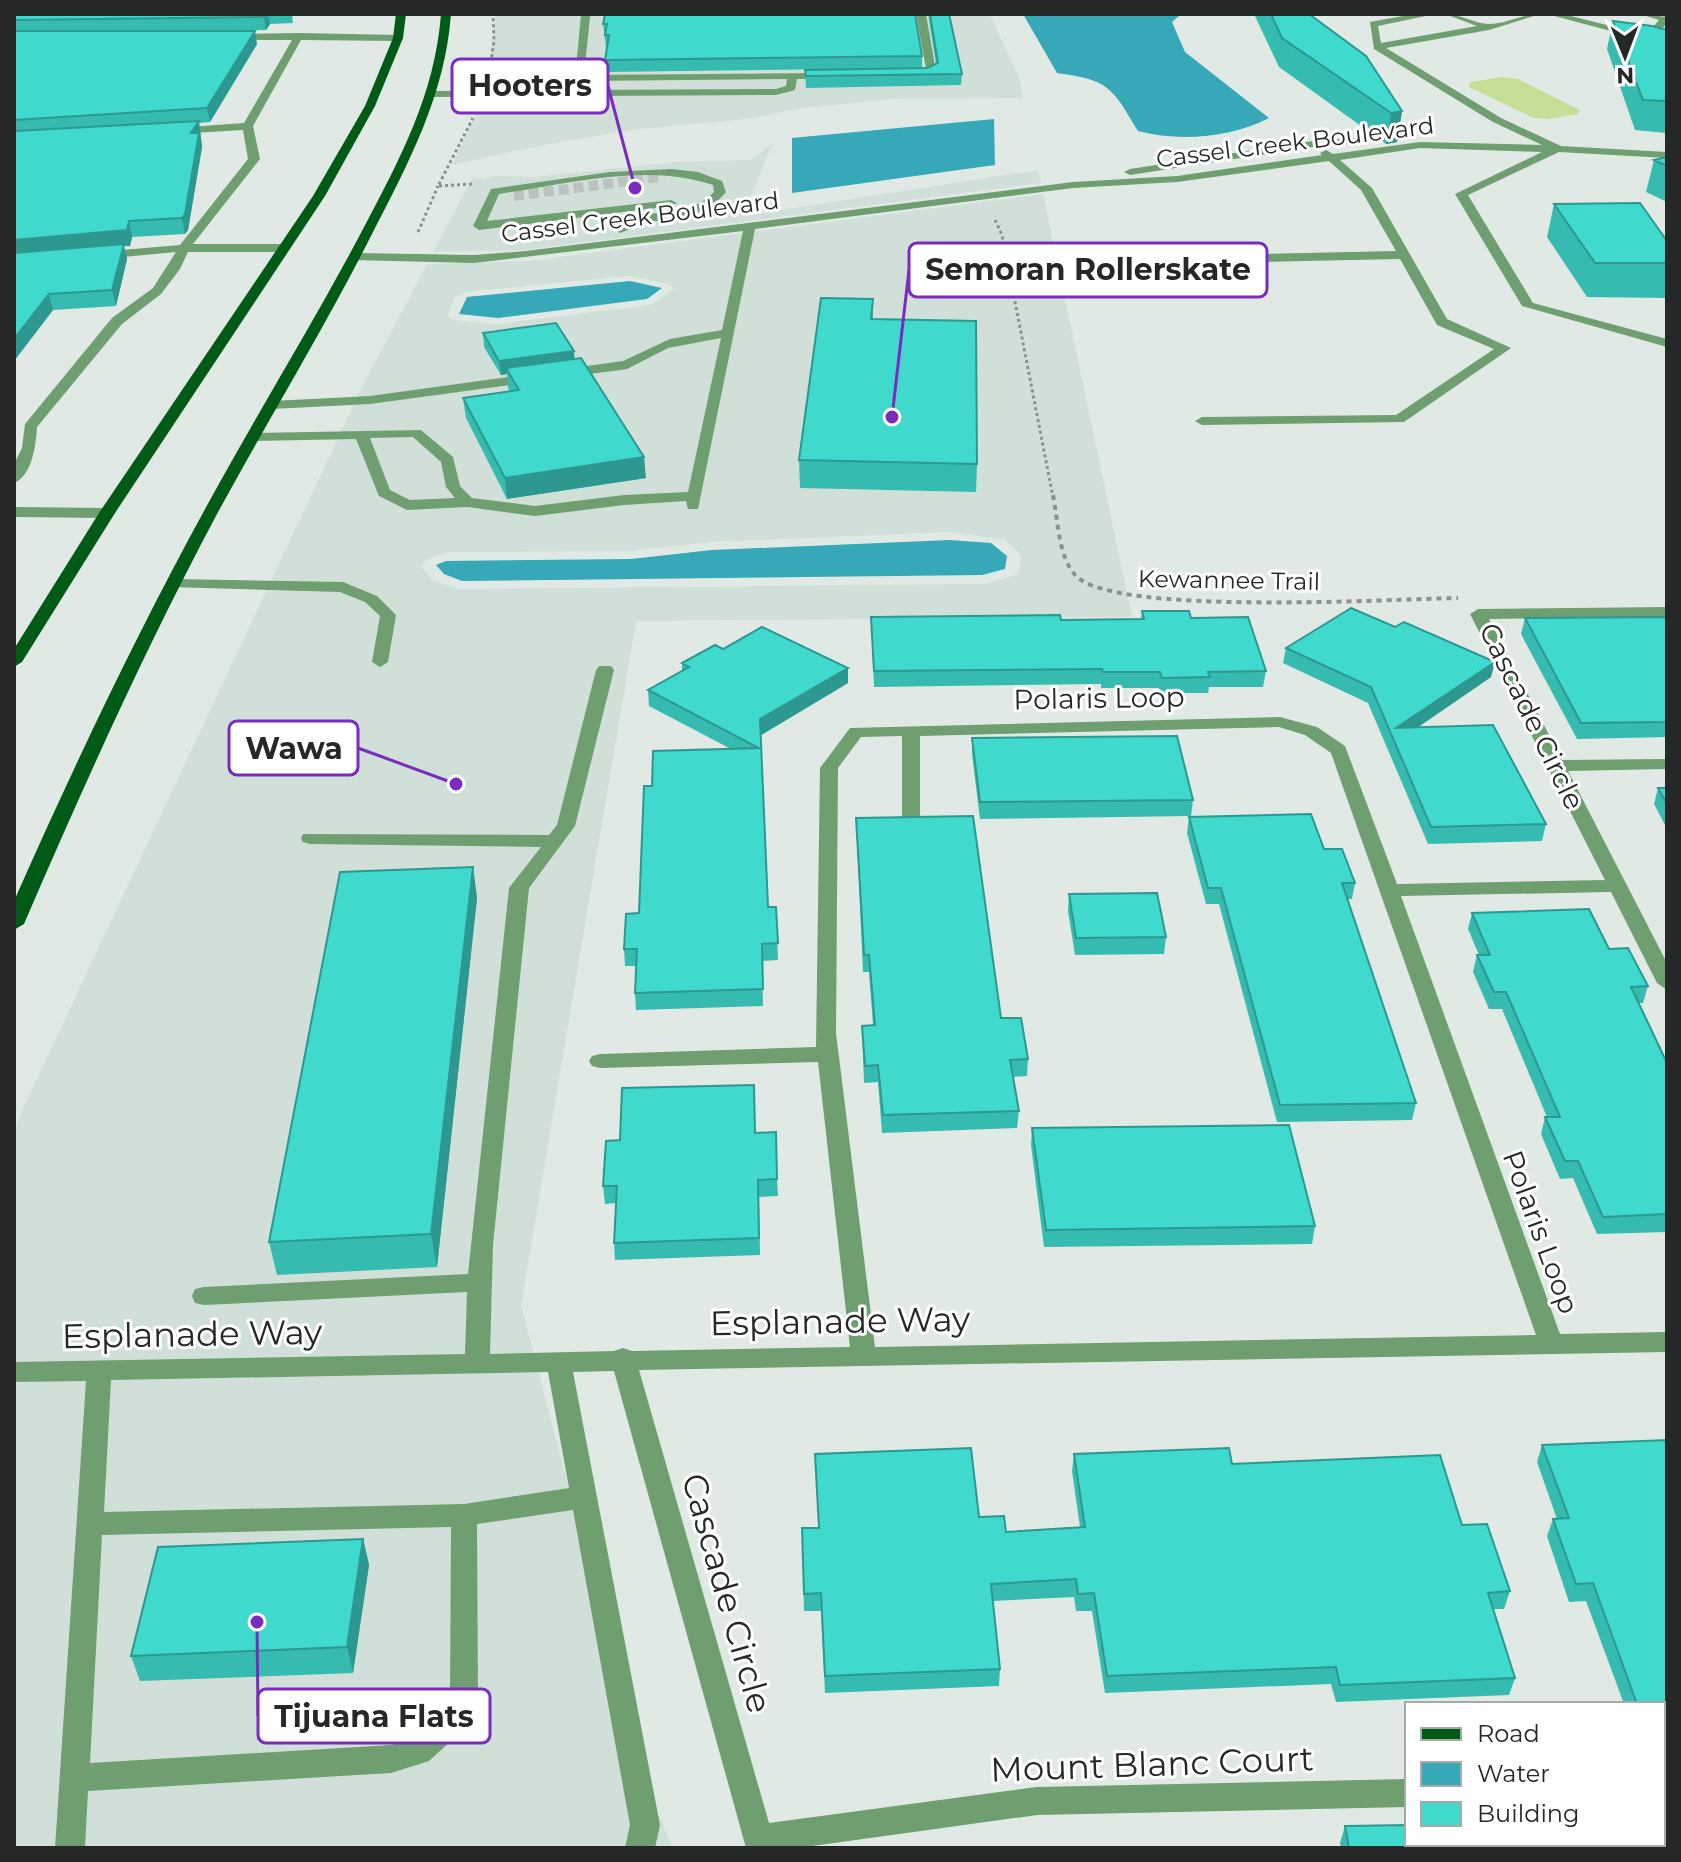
<svg xmlns="http://www.w3.org/2000/svg" width="1681" height="1862" viewBox="0 0 1681 1862" font-family="Montserrat,sans-serif">
	<style>
		.built { fill: #d0e0d8; fill-rule: evenodd }
		.green { fill: #c5df97 }
		.water { fill: #37a8b7 }
		.lines { fill: none; stroke-linecap: round; stroke-linejoin: round }
		.minor-tunnel { stroke: #bbc2bf; stroke-width: 10; stroke-dasharray: 10 5; stroke-linecap: butt }
		.path-far1 { stroke: #8a908e; stroke-width: 3; stroke-dasharray: 3 3; stroke-linecap: butt }
		.path { stroke: #8a908e; stroke-width: 4; stroke-dasharray: 5 5; stroke-linecap: butt }
		.minor { fill: #6f9e71; fill-rule: evenodd }
		.major { fill: #015b17; fill-rule: evenodd }
		.wall { fill: #36bbb0 }
		.shaded-wall { fill: #2c9890 }
		.building { fill: #3fd9cd; stroke: #2c9890; stroke-width: 2 }
		.labels { text-anchor: middle; dominant-baseline: central; stroke-width: 6; stroke-linejoin: round; paint-order: stroke }
		.far-street-label { font-size: 24px; fill: #252827; stroke: #fff }
		.street-label { font-size: 28px; fill: #252827; stroke: #fff }
		.near-street-label { font-size: 34px; fill: #252827; stroke: #fff }
		.leader { fill: none; stroke: #7b2cbf; stroke-width: 3 }
		.callout-dot { fill: #7b2cbf; stroke: #fff; stroke-width: 3 }
		.callout { fill: #fff; stroke: #7b2cbf; stroke-width: 3 }
		.callout-label { font-size: 30px; text-anchor: middle; font-weight: bold; fill: #252827 }
	</style>
	<rect width="100%" height="100%" fill="#e1e9e5"/>
	<path class="built" d="M496,14H990L1019,78L1023,98L895,99L804,108L747,119L640,129L539,146L452,165L485,95Z
		M773,143L742,216L1038,170L1041,183L524,250L433,252L473,177L483,180L494,176L535,177L676,162L751,160Z
		M1043,194L1132,617L636,621L521,1305L647,1789L673,1848H14V1140L18,1119L362,387L427,264L528,261ZM629,276L668,284L674,289L650,305L496,324L454,320L447,316L455,297L466,292ZM949,532L1003,539L1019,552L1021,558L1018,574L984,584L460,589L432,580L421,566L428,559L448,552L630,551L712,542Z"/>
	<path class="green" d="M1503,77L1518,79L1580,110L1578,114L1549,119L1534,118L1469,87L1470,82Z"/>
	<path class="water" d="M1023,14H1181L1172,22L1185,52L1269,118C1231,138 1179,142 1138,131C1112,87 1109,80 1057,73Z
		M994,119L995,165L792,193V138Z
		M630,281L662,288L647,299L498,318L459,314L467,297Z
		M950,540L991,543L1007,556L1005,569L982,575L462,581L444,574L436,565L446,561L631,559L712,550Z"/>
	<g class="lines">
		<path class="minor-tunnel" d="M514,196L660,177"/>
		<path class="path-far1" d="M490,69L494,41L493,14
			M472,184L438,186L473,118
			M995,220L1002,235L1053,497
			M418,232L438,186"/>
		<path class="path" d="M1053,495C1058,520 1058,557 1076,576C1115,616 1392,599 1458,598"/>
		<path class="minor" d="M581,14H593L590,17L584,75L833,73L838,76L833,79H797L795,90L776,95L433,97L428,94L433,91L574,90ZM787,79L786,86L776,89L582,90L584,81Z
			M916,14H926L936,72L909,77L904,74L905,72L926,69Z
			M1414,14H1435L1378,26L1381,43L1477,26L1445,14C1461,14 1475,24 1489,24C1506,24 1522,14 1540,14L1489,30L1386,48L1501,118L1561,146L1667,152V158L1559,152L1468,195L1533,303L1667,339V347L1522,306L1455,194L1542,152L1420,148L1340,160L1372,188L1447,319L1511,348L1404,422L1202,425L1195,421L1202,417L1396,415L1494,349L1437,325L1400,259L1167,264L1161,260L1167,256L1396,251L1361,190L1329,161L1177,182L1073,188L755,229L698,509H688L686,501L624,505L535,516L467,507L407,510L379,496L356,439L254,441L247,437L254,433L421,430L453,457L460,486L472,498L535,506L624,495L688,492L721,338L668,348L627,369L370,404L272,409L265,405L272,401L370,396L623,361L670,339L722,330L743,231L474,263L351,260L349,257L355,253L474,255L526,251L1073,182L1177,176L1322,155L1320,153L1326,150L1333,154L1420,142L1542,145L1493,122L1374,49L1370,22ZM413,437L441,462L446,487L455,498L410,500L390,490L370,438Z
			M1547,14H1563L1646,35L1659,20L1640,14L1667,17V23L1655,37L1667,40V46Z
			M299,33L398,35L403,38L398,41L301,40L253,126L260,159L193,244H285L291,248L285,252H188L180,269L161,294L122,324L37,427C36,445 32,476 14,483V464L22,448L25,424L112,318L153,288L176,252L102,259L98,258V252L180,245L248,159L243,130L176,134L171,131L176,128L244,123L292,40H230L225,37L230,34Z
			M1360,138L1364,139V143L1313,147L1130,175L1124,172L1130,169L1313,141Z
			M672,169L698,172L722,181L726,192C703,220 669,220 635,222L633,228L620,233L614,229L623,223L626,216C657,211 691,217 714,192L713,185C647,162 567,184 499,194L487,221L671,200L677,203L671,206L479,230L473,226L491,189L610,172Z
			M14,507L107,508L115,513L107,518L14,517Z
			M175,579L343,582L377,596L396,615L388,662L380,667L372,662L380,616L365,602L340,592L169,587L167,584Z
			M1667,607V617L1489,619L1562,760L1667,759V769L1568,771L1667,963V990L1657,983L1611,892L1401,896L1560,1334L1667,1332V1352L639,1370L769,1823L1037,1787L1407,1779V1807L1037,1815L798,1848H746L614,1371L573,1372L660,1825L655,1848H625L630,1825L573,1510L477,1524L478,1698L453,1739L429,1761L391,1773L88,1791L85,1848H55L86,1381L14,1382V1362L465,1354L467,1292L204,1305L195,1303L192,1296L195,1289L204,1287L468,1274L509,888L541,847L310,844L303,842L301,838L303,834L549,835L557,825L596,670L599,666H611L614,670L575,826L529,888L493,1245L490,1354L614,1351L623,1348L632,1351L850,1347L818,1062L600,1068L592,1066L589,1061L592,1056L600,1054L816,1047L820,768L850,728L1280,717L1317,727L1345,746L1397,884L1605,880L1470,614L1478,609ZM1279,727L1305,735L1331,753L1536,1335L875,1347L836,1033L838,768L861,737L902,736V817L911,823L920,817V736ZM548,1372L569,1488L464,1504L104,1512L111,1380ZM451,1527L450,1695L433,1721L410,1740L391,1745L90,1763L102,1535Z"/>
		<path class="major" d="M396,14H406L403,38L375,106L325,196L115,513L22,662L14,667V649L99,513L313,196L365,106L393,38Z
			M441,14H451C445,95 409,162 372,234C324,329 268,420 217,514C146,647 84,785 24,924L14,930V901C77,759 144,618 220,482C267,397 318,315 363,229C400,159 435,94 441,14Z"/>
	</g>
	<path class="wall" d="M14,14H292L293,23L270,24L266,30L227,31L257,44L210,122L199,123L202,147L188,230L185,234L132,237L130,246H124L127,259L116,306L53,310L14,361Z
		M928,14H949L962,74L961,85L806,88L805,70L927,68L936,64Z
		M1254,14H1271L1402,111L1397,142L1386,144L1279,67Z
		M1613,21L1667,30V133L1635,130L1607,49Z
		M603,24L922,56V68L606,72L605,60L608,47H606Z
		M1667,157V202L1646,192L1654,160Z
		M1554,204L1667,241V298L1587,297L1547,237Z
		M873,299V319L977,464L976,492L800,488L799,460Z
		M483,333L574,359L646,478L507,499L466,418L463,398L510,391L508,388L507,374L501,375L484,347Z
		M1142,611L1191,618L1266,671L1263,687H1209L1208,693H1160L1159,688H1101V684L874,687L871,617L1061,620H1141Z
		M1667,617V737L1577,739L1521,634L1525,618Z
		M1286,648L1491,677L1418,727L1546,824L1542,841L1428,844L1368,703L1283,663Z
		M723,649L848,668V683L761,735L768,907H776L778,960L762,961L763,1006L636,1010L635,993L636,966H625L624,949L639,913L652,786L731,749L649,706L648,690L682,671V663Z
		M972,738L1193,800L1191,816L980,819L972,754Z
		M1658,788H1667V829L1654,804Z
		M1189,817L1324,849L1355,883L1352,899H1347L1416,1103L1412,1120L1277,1122L1219,904H1206L1187,833Z
		M856,818L1001,1018L1028,1059L1027,1076L1013,1077L1019,1111L1017,1128L882,1133L878,1082L864,1083L862,1026L873,1025L869,972H863Z
		M473,867L477,898L437,1267L277,1275L269,1242Z
		M1069,894L1166,937L1164,954L1075,955L1068,911Z
		M1472,913L1609,949L1648,986L1643,1003H1639L1667,1063V1232L1597,1234L1573,1178L1560,1179L1541,1134L1545,1117H1547L1502,1009H1489L1473,972L1477,955H1479L1468,929Z
		M1032,1128L1315,1226L1312,1244L1044,1247L1031,1145Z
		M755,1133L777,1179L778,1196L759,1197L760,1255L615,1260L614,1243L616,1203L605,1204L603,1186Z
		M1667,1440V1848H1629L1628,1844H1663V1704H1624L1586,1601L1569,1602L1547,1536L1553,1519H1557L1537,1462L1542,1445Z
		M1074,1454L1232,1464L1462,1525L1510,1591L1504,1609H1493L1515,1678L1509,1695L1336,1702L1331,1684L1105,1693L1092,1611H1076L1074,1597L993,1601L1000,1669L999,1686L825,1693L821,1611H804L802,1528L979,1517L1006,1532L1080,1527L1072,1471Z
		M363,1539L369,1565L353,1673L140,1681L131,1656Z
		M1345,1826L1438,1848H1341L1340,1843Z"/>
	<path class="shaded-wall" d="M265,14H268L270,24L266,30L264,17Z
		M255,31L257,44L210,122L207,108Z
		M1402,111L1397,142L1386,144L1391,113Z
		M199,121L202,147L188,230L185,234L182,218L191,133Z
		M129,221L132,237L130,246H124L127,259L116,306L112,290L14,256V240Z
		M49,294L53,310L14,361V339Z
		M574,351L575,365L506,368L507,374L501,375L499,361Z
		M644,457L646,478L507,499L505,478Z
		M1495,662L1491,677L1395,743L1396,728Z
		M848,668V683L761,735L760,719Z
		M473,867L477,898L437,1267L431,1234Z
		M363,1539L369,1565L353,1673L347,1647Z"/>
	<path class="building" d="M14,14H265L264,17L14,20Z
		M605,14H915L922,56L605,60L609,35H605L607,24H603Z
		M930,14H949L962,74L806,76L805,70L927,68L938,63Z
		M1271,14H1309L1366,56L1402,111L1391,113L1282,38Z
		M1613,21L1652,26L1667,30V101L1643,100Z
		M14,31H255L207,108L14,120Z
		M199,121L191,133H199L185,214L182,218L129,221L127,230L14,240V131Z
		M1667,157V166L1654,160Z
		M1640,203L1667,241V263H1595L1554,204Z
		M124,244L112,290L49,294L14,339V253Z
		M821,298L873,299L871,319L976,321L977,464L799,460Z
		M556,323L574,351L499,361L483,333Z
		M581,358L644,457L505,478L463,398L519,390L506,368Z
		M1351,608L1395,627L1404,622L1495,662L1396,728L1493,725L1546,824L1431,827L1371,687L1286,648Z
		M1142,611H1189L1191,618L1248,617L1266,671L1208,672L1210,677L1162,678L1160,672H1103L1102,669L874,671L871,617L1060,615L1061,620L1144,619Z
		M1667,617V722L1581,723L1525,618Z
		M762,627L848,668L760,719L768,907H776L778,943L762,944L763,989L635,993L637,949H624L626,914L639,913L644,786H652L653,751L759,748L648,690L689,667L682,663L715,645L723,649Z
		M1177,736L1193,800L980,802L972,738Z
		M1658,788H1667V804Z
		M1311,814L1324,849H1342L1355,883H1342L1416,1103L1280,1105L1221,888H1208L1189,817Z
		M973,816L1001,1018H1021L1028,1059L1010,1060L1019,1111L883,1115L878,1065L865,1066L862,1026L875,1025L869,955H864L856,818Z
		M473,867L431,1234L269,1242L340,872Z
		M1157,893L1166,937L1076,938L1069,894Z
		M1589,909L1609,949L1628,948L1648,986L1631,987L1667,1063V1214L1603,1217L1578,1161H1565L1545,1117H1560L1506,992H1494L1477,955H1490L1472,913Z
		M754,1085L755,1133L776,1132L777,1179L758,1180L759,1238L614,1243L617,1186H603L606,1141L620,1140L622,1088Z
		M1289,1125L1315,1226L1046,1230L1032,1128Z
		M1667,1440V1848H1643L1641,1844H1663V1704H1637L1593,1583L1576,1584L1553,1519L1569,1518L1542,1445Z
		M971,1448L979,1517L1004,1516L1006,1532L1085,1527L1074,1454L1229,1448L1232,1464L1440,1455L1462,1525L1487,1524L1510,1591L1488,1593L1515,1678L1340,1685L1336,1667L1107,1676L1094,1593L1078,1594L1076,1579L991,1584L1000,1669L825,1676L821,1593L804,1594L802,1528H819L815,1454Z
		M363,1539L347,1647L131,1656L158,1547Z
		M1407,1825V1844H1437L1438,1848H1349L1345,1826Z
		M1544,1847V1848H1475Z"/>
	<g class="labels">
		<g class="far-street-label">
			<text transform="translate(1295 142) rotate(-7)">Cassel Creek Boulevard</text>
			<text transform="translate(640 217) rotate(-7)">Cassel Creek Boulevard</text>
			<text transform="translate(1229 580) rotate(1)">Kewannee Trail</text>
		</g>
		<g class="street-label">
			<text transform="translate(1099 698) rotate(-1)">Polaris Loop</text>
			<text transform="translate(1532 716) rotate(64)">Cascade Circle</text>
			<text transform="translate(1541 1232) rotate(70)">Polaris Loop</text>
		</g>
		<g class="near-street-label">
			<text transform="translate(840 1321) rotate(-1)">Esplanade Way</text>
			<text transform="translate(192 1334) rotate(-1)">Esplanade Way</text>
			<text transform="translate(727 1593) rotate(74)">Cascade Circle</text>
			<text transform="translate(1152 1764) rotate(-2)">Mount Blanc Court</text>
		</g>
	</g>
	<path class="leader" d="M635 188L608 86M892 417L909 270M456 784L358 748M257 1622L258 1716"/>
	<g class="callout-dot">
		<circle cx="635" cy="188" r="8"/>
		<circle cx="892" cy="417" r="8"/>
		<circle cx="456" cy="784" r="8"/>
		<circle cx="257" cy="1622" r="8"/>
	</g>
	<g class="callout">
		<rect x="452" y="59" width="156" height="54" rx="8"/>
		<rect x="909" y="243" width="358" height="54" rx="8"/>
		<rect x="229" y="721" width="129" height="54" rx="8"/>
		<rect x="258" y="1689" width="232" height="54" rx="8"/>
	</g>
	<g class="callout-label">
		<text x="530" y="96">Hooters</text>
		<text x="1088" y="280">Semoran Rollerskate</text>
		<text x="294" y="759">Wawa</text>
		<text x="374" y="1727">Tijuana Flats</text>
	</g>
	<rect width="1681" height="1862" fill="none" stroke="#252827" stroke-width="32"/>
	<rect x="1405" y="1702" width="260" height="144" fill="#ffffff" stroke="#a8a9a9" stroke-width="2"/>
	<rect x="1421" y="1728" width="40" height="12" fill="#015b17" stroke="#a8a9a9" stroke-width="2"/>
	<text x="1477" y="1742" font-size="24" fill="#252827">Road</text>
	<rect x="1421" y="1762" width="40" height="24" fill="#37a8b7" stroke="#a8a9a9" stroke-width="2"/>
	<text x="1477" y="1782" font-size="24" fill="#252827">Water</text>
	<rect x="1421" y="1802" width="40" height="24" fill="#3fd9cd" stroke="#a8a9a9" stroke-width="2"/>
	<text x="1477" y="1822" font-size="24" fill="#252827">Building</text>
	<g transform="translate(1625 56) rotate(179)" stroke="#ffffff" stroke-width="6" paint-order="stroke">
	<path d="M0-6L14 30L0 20L-14 30Z" fill="#252827"/>
	<text y="-12" font-size="22" font-weight="bold" text-anchor="middle" fill="#252827">N</text>
	</g>
</svg>
